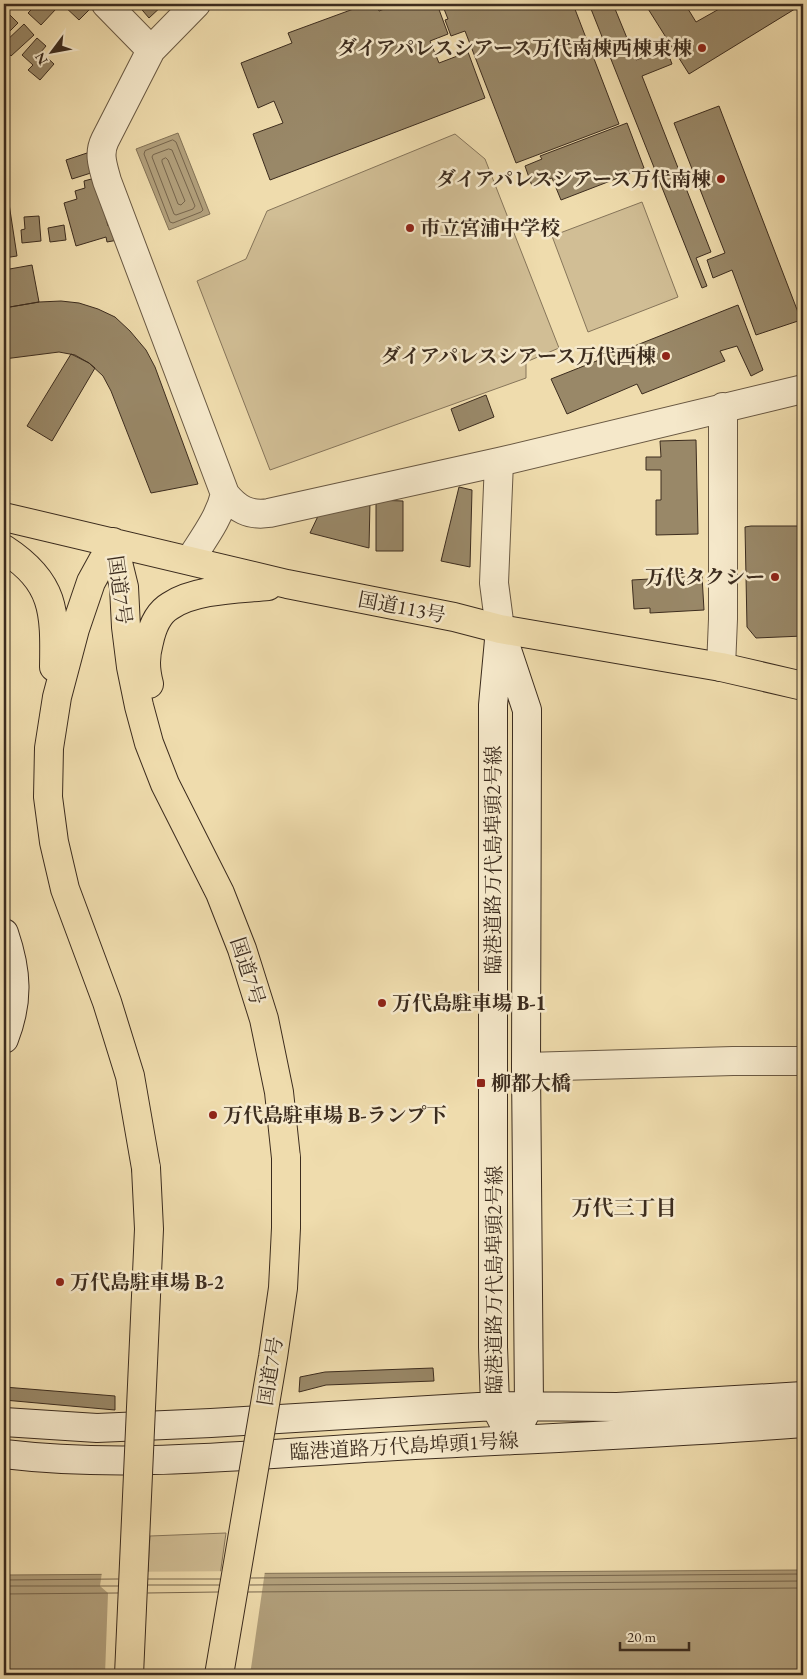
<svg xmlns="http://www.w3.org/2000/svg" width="807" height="1679" viewBox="0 0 807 1679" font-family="'EB Garamond','Noto Serif JP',serif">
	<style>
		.green { fill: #d1be95; stroke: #86755a }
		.water { fill: #b2a07c; stroke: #837256 }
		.pier { fill: #efdcad }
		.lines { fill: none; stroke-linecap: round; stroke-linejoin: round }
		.shore { stroke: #77664d; stroke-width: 1 }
		.building { fill: #998868; stroke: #3c2c1e }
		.street-casing { stroke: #695842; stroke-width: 30 }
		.secondary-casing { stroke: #3c2c1e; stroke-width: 30 }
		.highway-casing { stroke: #3c2c1e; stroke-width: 30 }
		.street { stroke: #f5e8ca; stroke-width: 28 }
		.secondary { stroke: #f5e8ca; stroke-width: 28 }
		.highway { stroke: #efdcad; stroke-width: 28 }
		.highway-bridge-casing { stroke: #3c2c1e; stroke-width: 30; stroke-linecap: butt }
		.highway-bridge { stroke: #efdcad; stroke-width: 28 }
		.poi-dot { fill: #8f2418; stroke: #f5e8ca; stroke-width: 2 }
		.labels { text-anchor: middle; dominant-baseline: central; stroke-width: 5; stroke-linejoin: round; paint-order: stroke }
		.poi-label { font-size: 20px; font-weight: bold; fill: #3c2c1e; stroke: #f5e8ca; text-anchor: start }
		.street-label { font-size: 20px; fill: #3c2c1e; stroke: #f5e8ca }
		.neighbourhood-label { font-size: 21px; font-weight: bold; fill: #3c2c1e; stroke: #f5e8ca }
	</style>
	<rect width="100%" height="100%" fill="#efdcad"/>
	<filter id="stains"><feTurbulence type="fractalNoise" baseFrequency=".004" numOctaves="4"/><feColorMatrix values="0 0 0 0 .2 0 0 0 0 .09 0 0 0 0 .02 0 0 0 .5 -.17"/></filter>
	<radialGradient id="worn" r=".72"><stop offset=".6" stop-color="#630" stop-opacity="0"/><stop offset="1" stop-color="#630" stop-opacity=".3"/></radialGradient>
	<path class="green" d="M455,134L485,159L559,348L526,362V378L270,470L197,281L246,259L267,211Z
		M642,202L678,297L588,332L552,236Z
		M226,1533L206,1675H142L150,1536Z"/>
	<path class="water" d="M178,133L210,214L169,230L136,149Z
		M803,1570V1675H4V1575Z"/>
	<path class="pier" d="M265,1571L250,1675H105L108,1593L100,1586L102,1572Z"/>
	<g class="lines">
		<path class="shore" d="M173,140L176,142L203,210L201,212L173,223L170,222L144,154L145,151Z
			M169,149L172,150L195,206L193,209L176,215L174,214L152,157L153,155Z
			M166,158L168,160L185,201L181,205L178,204L162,162V160Z
			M251,1578L803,1574
			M148,1579H220
			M4,1580L118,1579
			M148,1585H219
			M250,1585L803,1581
			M4,1586H118
			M248,1592L803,1588
			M148,1593L218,1592
			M4,1594L118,1593"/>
	</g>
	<path class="building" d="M37,4H50L56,9L41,25L28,13Z
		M62,4H84L90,9L79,20Z
		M137,4H164L149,18Z
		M367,4H376L379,11L397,4H437L448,34L430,41L439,63L468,52L485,98L270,180L253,134L283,123L274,101L258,108L241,63L292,43L288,33Z
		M442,4H573L619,124L516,163L465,31L451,36L445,20L448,19Z
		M589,4H613L636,60L666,48L672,64L642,76L711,252L696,258L707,286L702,288Z
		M645,4H685L696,22L728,4H803L689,74Z
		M4,9L18,23L4,37Z
		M24,24L34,35L11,56L4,48V43Z
		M37,38L46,46L41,52L54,64L40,80L28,70L33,65L22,55Z
		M719,106L801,320L756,335L732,270L713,278L707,260L725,253L674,123Z
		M627,123L644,168L561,200L552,178L532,186L525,166L542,159L540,156Z
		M87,153L94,172L72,179L66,160Z
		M95,178L108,226L114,224L118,240L107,242L106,237L76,246L64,203L77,199L75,191L85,188L84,181Z
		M6,184L17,256L4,258V185Z
		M39,216L41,241L22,243L21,230L25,229L24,217Z
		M64,225L66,240L50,242L48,228Z
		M32,265L39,302L4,308V270Z
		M61,301L79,303L98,309L115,317L130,331L146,350L155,367L198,484L151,493L111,391L103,376L89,363L75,355L59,352L4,359V308L39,302Z
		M738,305L763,370L751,376L737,346L720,351L725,361L642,394L637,384L567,414L551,379Z
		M71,354L89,363L95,368L52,441L27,426Z
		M486,395L494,417L459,431L451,409Z
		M696,440L698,534L656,535V500H661V470H646V457H661L660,441Z
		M459,487L472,490L470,567L441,561Z
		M376,500L403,501V551H376Z
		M370,502L369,548L310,533L319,514Z
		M751,526H803V636L756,638L747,627L745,527Z
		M702,576L704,610L650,613V608L634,609L632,580Z
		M433,1368L434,1381L326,1385L299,1392L300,1377L325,1372Z
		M4,1387L115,1396V1410L4,1400Z"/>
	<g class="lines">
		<g class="street-casing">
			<path id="street" d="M106,4L151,50
				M196,4L151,50L105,140C98,154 103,166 107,181L225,494C237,509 249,516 269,513L499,462L803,389
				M499,462L494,583L500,629
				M190,560C203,539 219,519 225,494
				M721,667L723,619V407
				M526,1067L733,1061H803"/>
		</g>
		<g class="secondary-casing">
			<path id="secondary" d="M500,629L527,710V734L526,1067L529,1406L512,1439
				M499,640L493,705V1347L495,1406L512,1439
				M4,933C17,971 19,1001 4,1039
				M4,1422L97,1428L211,1423L495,1406L617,1407L803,1396
				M4,1454C129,1469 256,1454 381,1447C522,1439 663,1434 803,1423"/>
		</g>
		<g class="highway-casing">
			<path id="highway" d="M4,517L287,584L454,617L500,629L721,667L803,686
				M113,542L91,582L75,629L57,697L49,748L48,797L54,842L65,889L107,1002L130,1076L146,1168
				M113,542L124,587L126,627L131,667L139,706L149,743L165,784L220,893L242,949L264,1019L279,1092L286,1158
				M4,549C55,582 55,611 54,667
				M149,684C145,668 145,657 149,642C152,628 158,613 170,606C195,589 239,589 268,586"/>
		</g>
		<use href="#street" class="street"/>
		<use href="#secondary" class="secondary"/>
		<use href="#highway" class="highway"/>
		<g class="highway-bridge-casing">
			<path id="highway-bridge" d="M129,1675L149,1229L146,1168
				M219,1675L273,1357L283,1288L286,1228V1158"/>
		</g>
		<use href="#highway-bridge" class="highway-bridge"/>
	</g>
	<g class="poi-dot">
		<circle cx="702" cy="48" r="5"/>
		<circle cx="721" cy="179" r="5"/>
		<circle cx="410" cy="228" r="5"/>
		<circle cx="666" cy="356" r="5"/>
		<circle cx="775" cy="577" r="5"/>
		<circle cx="382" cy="1003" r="5"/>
		<rect x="476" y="1078" width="10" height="10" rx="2.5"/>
		<circle cx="213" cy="1115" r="5"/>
		<circle cx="60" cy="1282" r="5"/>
	</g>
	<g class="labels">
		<g class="poi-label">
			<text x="692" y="48" text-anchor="end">ダイアパレスシアース万代南棟西棟東棟</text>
			<text x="711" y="179" text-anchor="end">ダイアパレスシアース万代南棟</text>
			<text x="420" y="228">市立宮浦中学校</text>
			<text x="656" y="356" text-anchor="end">ダイアパレスシアース万代西棟</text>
			<text x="765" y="577" text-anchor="end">万代タクシー</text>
			<text x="392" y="1003">万代島駐車場 B-1</text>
			<text x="491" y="1083">柳都大橋</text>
			<text x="223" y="1115">万代島駐車場 B-ランプ下</text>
			<text x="70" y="1282">万代島駐車場 B-2</text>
		</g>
		<g class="street-label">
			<text transform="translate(120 590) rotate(82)">国道7号</text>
			<text transform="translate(402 607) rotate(11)">国道113号</text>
			<text transform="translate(493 860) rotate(-90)">臨港道路万代島埠頭2号線</text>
			<text transform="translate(248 971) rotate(72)">国道7号</text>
			<text transform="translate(494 1280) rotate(-90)">臨港道路万代島埠頭2号線</text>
			<text transform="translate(270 1371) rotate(-81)">国道7号</text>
			<text transform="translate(404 1446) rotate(-3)">臨港道路万代島埠頭1号線</text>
		</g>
		<g class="neighbourhood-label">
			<text x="624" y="1207">万代三丁目</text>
		</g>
	</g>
	<rect width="807" height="1679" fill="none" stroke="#efdcad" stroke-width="20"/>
	<rect x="5" y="5" width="797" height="1669" fill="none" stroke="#3c2c1e" stroke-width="2.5"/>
	<rect x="10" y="10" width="787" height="1659" fill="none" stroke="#3c2c1e"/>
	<g transform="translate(52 52) rotate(238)" stroke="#f5e8ca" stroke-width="4" paint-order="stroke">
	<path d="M0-4L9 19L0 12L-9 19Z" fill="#3c2c1e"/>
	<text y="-8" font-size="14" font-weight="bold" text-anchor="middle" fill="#3c2c1e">N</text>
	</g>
	<path d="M620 1642v8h69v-8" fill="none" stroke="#3c2c1e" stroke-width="2.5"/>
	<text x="627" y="1642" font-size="15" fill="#3c2c1e" stroke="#f5e8ca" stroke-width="4" paint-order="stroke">20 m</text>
	<rect width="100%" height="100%" filter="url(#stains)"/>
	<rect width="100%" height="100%" fill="url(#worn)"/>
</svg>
